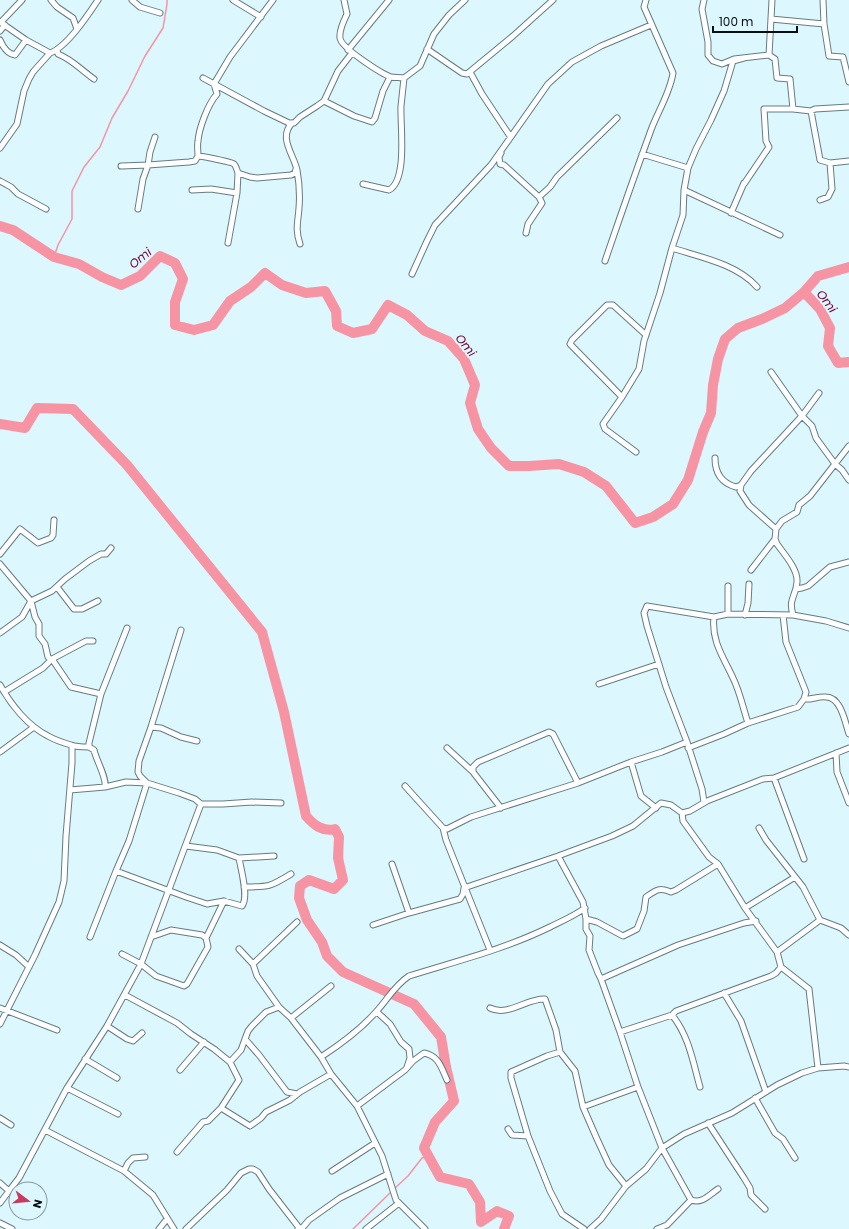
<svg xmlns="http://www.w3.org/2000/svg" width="849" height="1229" viewBox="0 0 849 1229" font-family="Poppins,sans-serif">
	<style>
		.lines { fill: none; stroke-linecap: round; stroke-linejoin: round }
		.stream { stroke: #f694a4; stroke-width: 1.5 }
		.river { stroke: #f694a4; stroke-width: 10 }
		.minor-casing { stroke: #647c82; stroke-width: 7 }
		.minor { stroke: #fff; stroke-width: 5 }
		.labels { text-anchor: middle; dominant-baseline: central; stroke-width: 4; stroke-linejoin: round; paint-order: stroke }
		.water-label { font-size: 12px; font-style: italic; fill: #79002e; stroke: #ddf7fe }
	</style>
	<rect width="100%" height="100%" fill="#ddf7fe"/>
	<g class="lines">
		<path class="stream" d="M54,257L58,245L72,219V191L84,167L100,147L112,118L128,91L145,56L163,28L167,4V0
			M395,1188L408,1176L422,1158L429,1156
			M353,1229L392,1191"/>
		<path class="river" d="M0,226L13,230L54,257L79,264L102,277L121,285L140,276L160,256L175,263L183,279L175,302V325L194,330L213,325L230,301L251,287L265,273L282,285L306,293L325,291L336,311L337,326L353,333L372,329L388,305L407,315L425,331L448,341L464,359L475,385L470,403L478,429L491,448L509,466H529L559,464L584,472L606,486L635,523L653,517L673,504L688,480L703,432L711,413L713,385L718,359L725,339L738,328L762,319L785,308L804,292L818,276L849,267
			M804,292L820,309L830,328L828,346L838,363L849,362
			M0,424L25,428L37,408L73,409L127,465L262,632L284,712L306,816C314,825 322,832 335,829L339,837L338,858L343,880L334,889L309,880L300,886L299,898L307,920L322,942L327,956L343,972L414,1004L441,1037L446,1067L454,1101L435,1122L424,1148L440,1177L469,1184L480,1202L481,1222L497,1211L509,1216L504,1229"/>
		<g class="minor-casing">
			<path id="minor" d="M51,0L57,7L73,18L77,29
				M132,0L140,7L160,13
				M233,0L261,17
				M344,0L347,14C344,20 339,31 340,38C341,48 382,74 391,77C395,78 400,77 404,78L420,66L434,34L449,15L465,0
				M704,0L702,9L708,42V55L713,61L722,64L734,59L769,55L772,0
				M823,0L824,24L829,56L843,57L849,82
				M771,19L824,24
				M0,22L26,40L50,53C67,47 88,15 98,0
				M1,22L22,0
				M0,31L5,25
				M0,40C3,47 7,54 15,55L26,40
				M427,49L462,73L467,74L513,36L553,0
				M57,50L58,54C73,60 81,70 94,79
				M348,50L389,0
				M769,55L775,59L777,78L790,79L793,109
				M470,72L482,94L510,136
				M203,78L264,111L289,123H294L300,117L317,106L324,101L338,71L352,53
				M324,101L354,116L372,122L375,118L383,91L390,77
				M811,111L820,160L830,163L832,189L828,197L820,200
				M292,123C278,138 294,155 297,170C299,181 300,196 299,208C298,222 295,230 300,244
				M155,137L150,152L148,165L189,162L195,161L198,156C201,156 232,162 234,164C236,166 237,170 238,173L250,177L257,178L291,175L295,173L296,169
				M0,148L17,124L24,91L29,79L33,72L50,53
				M501,153L499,157L500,164L504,165L539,197
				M642,154L688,168
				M198,156C198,151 197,146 198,141C199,128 208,104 217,94L214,84L230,57L273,0
				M830,163L849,161
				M121,166L148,165L143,179L138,209
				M0,181L11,187L18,194L46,209
				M363,184L389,190C408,180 400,125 401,106C402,97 403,87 404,78
				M744,184L769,147L766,141L764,109H793L811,111L815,109L849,107
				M192,190L211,189L237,193
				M684,190L780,235
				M731,213L744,183
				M526,233L528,224L542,203L539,197L550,187L557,177L617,118
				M228,243L237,193L238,173
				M672,248C700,257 737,264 757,287
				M605,261C620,217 635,174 651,130C658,111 670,93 673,73L644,7L646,0
				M412,274L427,241L435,225L491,165L548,84L572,62L601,46L651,25
				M771,372L802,416L812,426L816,438L835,464L842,470L849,480
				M622,397L570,344L572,340L607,305H613L646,335
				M636,452L605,429L603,424L622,397L639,369L644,341L660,293L672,248L683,215L684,190L688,168L696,149L711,120L724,91L733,61L744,58
				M715,458C715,473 721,483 736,487L741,485L740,491L749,505L776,529L775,539L777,544C784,554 798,569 797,582C796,597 788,598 793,615
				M741,485L751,471L802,416L819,393
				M776,529L782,521L797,512L799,505L810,496L849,446
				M0,554L20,529L38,543L51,538L53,535L54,520
				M0,564L31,601L35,617L39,624V636L45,644L48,657L51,660L43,668L4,692
				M751,570L775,539
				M728,586V614
				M57,587L74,609H82L98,601
				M796,589L802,588L808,586L830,567L849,562
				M745,615L748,603L749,584
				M714,617C711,641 724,658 733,678C740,692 743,708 748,723
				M181,630L151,727L139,761L138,772L140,776L147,783L179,793L195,799L201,804H223L252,802L281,803
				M0,633L22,617L31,601L52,591L65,579L89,561L101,554H106L111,548
				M93,641H86L52,659L71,687L101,694
				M599,684L659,664
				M0,685C11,705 28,726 48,736C55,740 64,743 71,745C76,747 84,747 89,747V743L101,694L127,628
				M804,699C812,700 818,696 826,697C841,697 845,722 849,734
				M151,727L161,728L181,737L197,741
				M89,747L94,750C96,760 107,778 105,787L126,782L147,783L129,841L116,871L186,897L207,904L224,901L242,906C249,897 241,870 239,858L217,850L186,846
				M447,748L473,772
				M688,748L724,734L748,723L798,707L804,699L806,692L786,642L783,615
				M0,752L34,727
				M836,753L837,772L849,803
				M631,762L641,796L656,808
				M774,778L804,859
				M405,786L443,828L447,829L471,817L578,783L631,762L662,752L687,742
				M70,790L105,787
				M707,801L704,802L702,789L687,742L666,687L647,626L644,613L647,606L714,617L728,614L793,615L826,621L849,628
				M501,808L473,772V767L478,762L549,732L553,734L578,783
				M682,813L690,811L707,801L763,779L774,778L849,748
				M443,828L446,840L490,950
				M759,828L766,840L803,887L820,920L841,928L849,935
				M558,856L583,902L586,919V929L590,936L589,950L598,973L601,979L620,1032L672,1015L676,1011L771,976L776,973L781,967
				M239,858L274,856
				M392,864L409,913
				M244,887C269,887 270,887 291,874
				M745,908L795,877
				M586,919L597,922L623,936L637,929L644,911L646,897C656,890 659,887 671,892L676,890L718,864
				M373,925L409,913L460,899L463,894L464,888L558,856L612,836L633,826L661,803L671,805L682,813L683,821L709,857L718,864L745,908L777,952L781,967L809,989L818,1068
				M90,937L116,871
				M206,938L224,901
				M0,945L16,955L29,967
				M239,949L253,964L257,976L279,1007L291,1018L321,1057L331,1074L357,1106L382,1156L396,1200L425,1229
				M777,952L820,920
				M122,954L141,964L156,976L184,986L187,984L208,947L206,938L202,935L171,930L151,937
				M253,964L297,922
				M601,979L678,945L744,923L756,921
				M724,993L741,1021L766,1092
				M125,995L177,1023L191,1034L214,1049L230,1062L239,1080L221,1108L250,1126L261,1118L266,1112L290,1100L300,1092L331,1074
				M0,1008L57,1030
				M490,1008C508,1017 527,998 545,999L556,1030L560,1052L575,1071L583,1107L597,1139L609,1165L626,1186
				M377,1012L390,1024L401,1042L409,1049L410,1058L407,1067
				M672,1015C689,1036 693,1062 700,1087
				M291,1018L331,986
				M0,1024L35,955L59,902L64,881L66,836L72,763V746
				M107,1026L127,1039L133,1041L142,1033
				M620,1032L638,1087
				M245,1039L259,1055L287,1092L297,1094
				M560,1052L547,1056L511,1072V1078L528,1136L550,1191L562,1214L584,1229
				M321,1057C341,1044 360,1030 376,1012C388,999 394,986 409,976C457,961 505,949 550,927C562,921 574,916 585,908
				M85,1059L117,1078
				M230,1062L241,1050L248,1031L252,1026L266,1012L279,1007
				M180,1070L204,1042
				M67,1088L118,1114
				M755,1098L775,1133L783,1139L795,1158
				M357,1106L405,1070L413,1061L424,1053C439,1056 441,1067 447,1080
				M583,1107L638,1087L662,1148L691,1200
				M0,1118L11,1125
				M708,1123L744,1178L750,1188L751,1195L765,1209
				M508,1129L512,1135L528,1136
				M45,1130L124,1171L153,1195L174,1229
				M177,1152L203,1122L208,1121L221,1108
				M124,1171L128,1163L133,1158L145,1157
				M332,1171L375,1143
				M0,1183L9,1191L0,1203
				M9,1191L19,1178L67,1088L107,1026L141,964L201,804
				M0,1223L12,1229
				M159,1229L167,1219
				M186,1229L227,1190L241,1173L249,1169H253L258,1172L269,1189L300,1229
				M298,1229L303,1227L309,1220L340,1198L388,1174
				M366,1229L399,1203
				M590,1229L601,1219L626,1186L646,1169L662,1148L684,1134L732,1113L777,1085L802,1073L818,1068L844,1066L849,1067
				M657,1229L667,1225L691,1200C702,1204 709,1195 718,1189"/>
		</g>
		<use href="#minor" class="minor"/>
	</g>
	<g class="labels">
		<g class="water-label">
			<text transform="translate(140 258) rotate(-39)">Omi</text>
			<text transform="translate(827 301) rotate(54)">Omi</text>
			<text transform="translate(466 345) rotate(51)">Omi</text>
		</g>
	</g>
	<g transform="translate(28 1201) rotate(106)"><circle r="19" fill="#ddf7fe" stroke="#879a9f"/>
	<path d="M0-3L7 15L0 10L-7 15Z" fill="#c93a60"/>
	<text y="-6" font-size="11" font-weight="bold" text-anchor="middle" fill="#060e10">N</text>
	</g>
	<path d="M713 26v6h84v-6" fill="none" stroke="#060e10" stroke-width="2"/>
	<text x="719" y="26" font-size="12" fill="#060e10" stroke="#ddf7fe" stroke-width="3" paint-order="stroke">100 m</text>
</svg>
